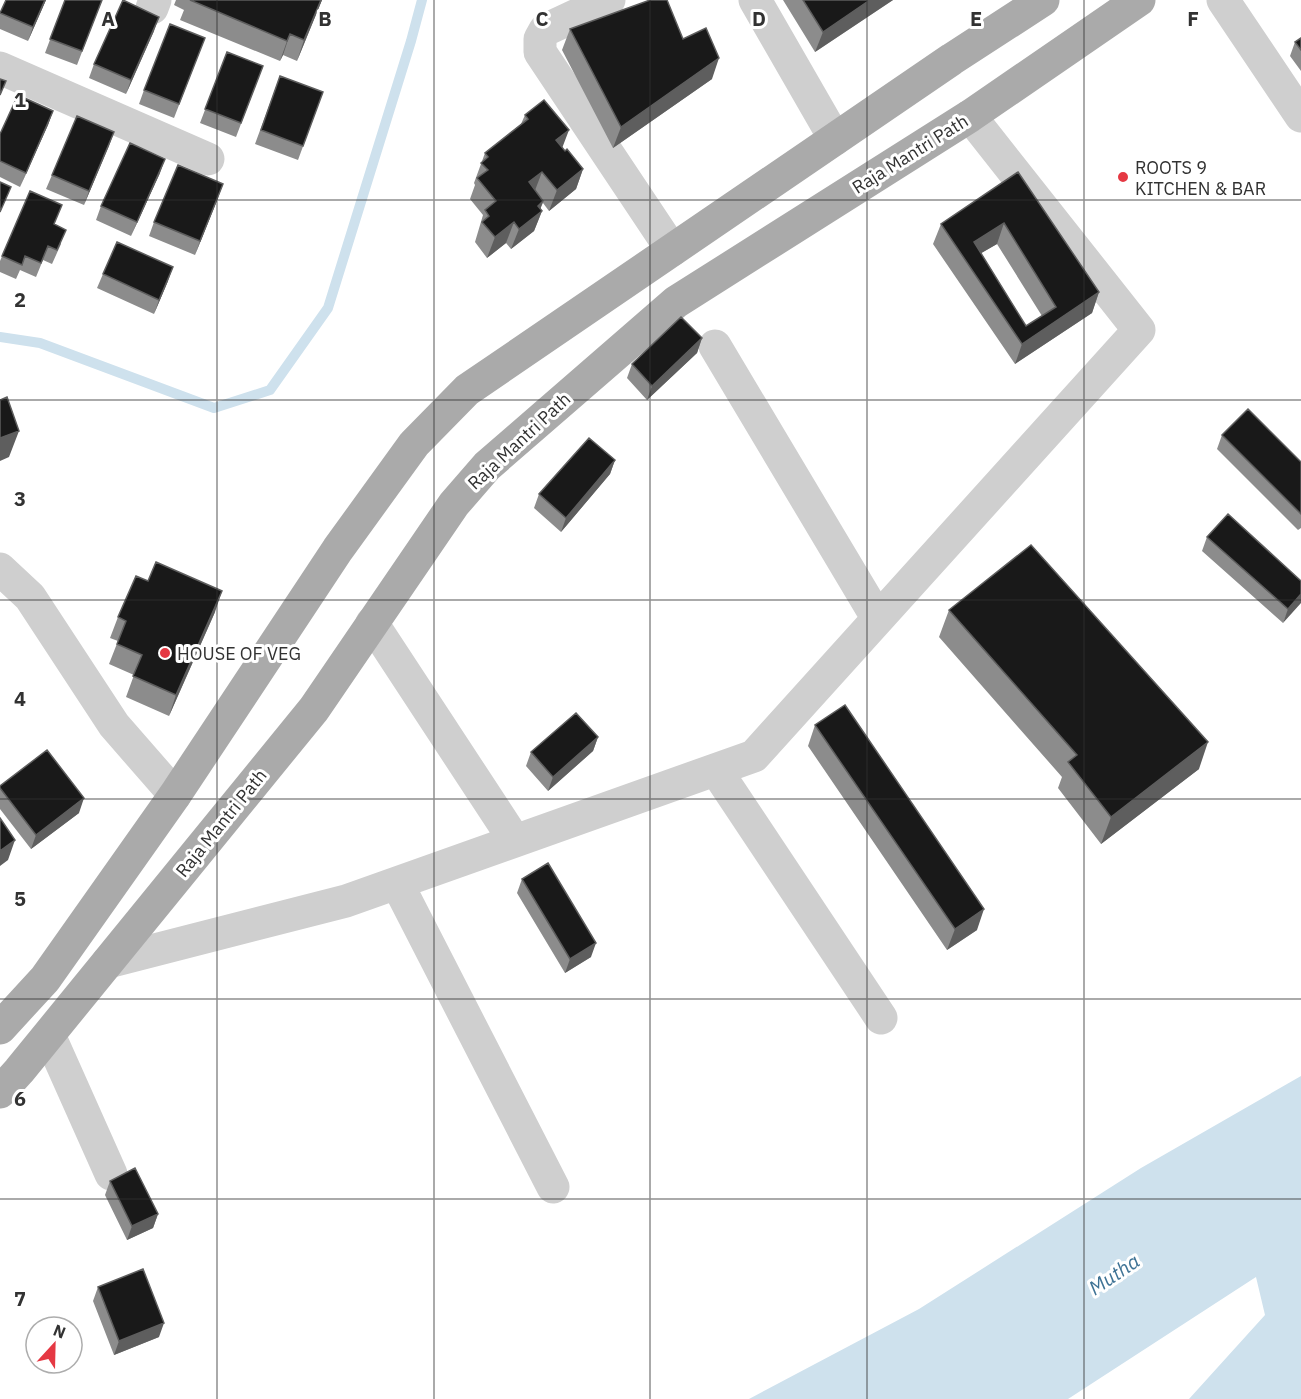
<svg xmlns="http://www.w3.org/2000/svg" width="1301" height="1399" viewBox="0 0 1301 1399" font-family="'IBM Plex Sans',sans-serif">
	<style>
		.water { fill: #cee1ed }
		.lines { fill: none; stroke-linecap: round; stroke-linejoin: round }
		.stream { stroke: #cee1ed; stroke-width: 10 }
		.minor { stroke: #cfcfcf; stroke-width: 33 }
		.major { stroke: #aaa; stroke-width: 33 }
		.wall { fill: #8c8c8c; fill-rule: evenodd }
		.shaded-wall { fill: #5e5e5e }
		.building { fill: #191919; stroke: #5e5e5e; stroke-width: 1.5; fill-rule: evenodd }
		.grid { fill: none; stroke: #323232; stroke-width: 1.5; stroke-opacity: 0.55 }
		.poi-dot { fill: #e53843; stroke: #fff; stroke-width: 2 }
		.labels { text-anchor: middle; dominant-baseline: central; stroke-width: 6; stroke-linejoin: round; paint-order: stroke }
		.street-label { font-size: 18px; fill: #323232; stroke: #fff }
		.poi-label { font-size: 18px; fill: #323232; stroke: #fff; text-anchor: start }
		.water-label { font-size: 20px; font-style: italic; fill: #3f7395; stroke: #fff }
		.grid-label { font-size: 20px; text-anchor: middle; font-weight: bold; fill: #323232; stroke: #fff; stroke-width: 6; stroke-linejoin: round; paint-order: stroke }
	</style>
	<rect width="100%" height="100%" fill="#fff"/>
	<path class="water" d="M1301,1076V1399H1189L1265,1315L1256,1277L1068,1399H749L919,1309L1141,1168Z"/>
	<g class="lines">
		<path class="stream" d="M0,337L40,343L214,408L270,390L328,308L411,41L422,0"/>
		<path class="minor" d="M609,0L545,30L540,39V52L672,250
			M755,0L835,139
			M1223,0L1301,116
			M152,8L155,0
			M0,68L208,159
			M715,346L878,619
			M0,569L30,597L114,725L175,795
			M372,623L515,841
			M716,770L881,1018
			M397,883L553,1187
			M108,962L346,901L754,756L1139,330L970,116
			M49,1035L111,1174"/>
		<path class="major" d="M0,1028L45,979L175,795L338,549L414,444L467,390L952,59L1043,0
			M0,1092L19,1071L314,709L454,504L487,466L676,302L970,116L1139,0"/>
	</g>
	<path class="wall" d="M6,0H46L28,41L0,29V13Z
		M65,0H102L77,65L45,53Z
		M176,0H322L297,61L283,55L280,61L180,20L184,10L174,5Z
		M783,0H893L815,52Z
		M570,29L683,39L712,79L613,148L562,50Z
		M154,31L126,94L89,78L94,64Z
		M205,38L174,118L139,104L144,90Z
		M1301,38V71L1290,56L1295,42Z
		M227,52L263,66L236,137L200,123Z
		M280,76L323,92L298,160L255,144Z
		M53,111L48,125L20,187L0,177V134Z
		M525,115L562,148L583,169L576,189L549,211L543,203L540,209L542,211L534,231L511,249L506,243L487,258L475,242L483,215L470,199L475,185L474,183L485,153L521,124Z
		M114,132L84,205L46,189L52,175Z
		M1018,172L1099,292L1092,313L1015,364L933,244L941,224ZM997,244L1042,316L1026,326L981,253Z
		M160,173L131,236L96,220L101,206Z
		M30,191L55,224L61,244L52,264L43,260L36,277L20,270L16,279L0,272V261Z
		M218,198L195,255L149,236L154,222Z
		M103,274L168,281L154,314L97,288Z
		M702,338L697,353L647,400L627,378L632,364Z
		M1222,435L1301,462V528L1298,530L1217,449Z
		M615,460L610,474L561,532L534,508L539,494Z
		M1207,537L1301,581L1283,623L1202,551Z
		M949,610L1199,769L1101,844L1058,788L1062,777L939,637Z
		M215,612L169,716L126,697L134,675L109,664L118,641L110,638L118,617Z
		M815,725L977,930L947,950L808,746Z
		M598,737L593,751L548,791L526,766L531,752Z
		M0,786L79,813L31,849L0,809Z
		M522,879L591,957L565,973L517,893Z
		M110,1181L158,1214L153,1228L127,1240L105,1195Z
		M98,1287L159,1337L114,1355L93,1301Z"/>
	<path class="shaded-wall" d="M45,0H46L28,41L33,27Z
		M321,0H322L297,61L304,40Z
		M870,0H893L815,52L823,32Z
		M159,17L154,31L126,94L131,80Z
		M290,34L283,55L280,61L287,41Z
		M719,58L712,79L613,148L621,127Z
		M53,111L48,125L20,187L26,173Z
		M569,130L561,151L556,140Z
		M114,132L109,146L84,205L89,191Z
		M165,159L160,173L131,236L137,222Z
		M583,169L576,189L549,211L557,190Z
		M542,172L534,193L529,182Z
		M223,184L218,198L195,255L200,241Z
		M543,201L539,213L542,211L534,231L511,249L519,229L538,206Z
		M514,222L506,243L487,258L495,237Z
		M1004,223L997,244L966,262L974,242Z
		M173,267L168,281L154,314L159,300Z
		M1099,292L1092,313L1015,364L1022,344Z
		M702,338L697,353L647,400L652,386Z
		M19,431L9,457L0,461V438Z
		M615,460L610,474L561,532L566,518Z
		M222,591L215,612L169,716L176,695Z
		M1301,594V603L1283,623L1288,609Z
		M598,737L593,751L548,791L553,777Z
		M1208,742L1199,769L1101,844L1111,817Z
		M84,798L79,813L31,849L36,835Z
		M15,840L8,860L0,866V851Z
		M984,909L977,930L947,950L955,929Z
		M596,943L591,957L565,973L570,959Z
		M158,1214L153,1228L127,1240L132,1226Z
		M164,1323L159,1337L114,1355L119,1341Z"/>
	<path class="building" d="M6,0H45L33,27L0,13Z
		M65,0H102L82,51L50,39Z
		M123,0L159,17L131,80L94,64Z
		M190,0H321L304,40L290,34L287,41Z
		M650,0H667L683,39L706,28L719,58L621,127L570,29Z
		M803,0H870L823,32Z
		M170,24L205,38L179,104L144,90Z
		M1301,38V50L1295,42Z
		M227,52L263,66L241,123L205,109Z
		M280,76L323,92L303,146L261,130Z
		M0,79L6,81L0,95Z
		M18,95L53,111L26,173L0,161V134Z
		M544,100L569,130L556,140L565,151L567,149L583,169L557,190L542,172L529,182L543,201L538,206L542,211L519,229L514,222L495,237L482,222L489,216L485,210L496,201L477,178L488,170L481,163L488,157L485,153L528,119L525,115Z
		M77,116L114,132L89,191L52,175Z
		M130,143L165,159L137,222L101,206Z
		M178,165L223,184L200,241L154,222Z
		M1018,172L1099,292L1022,344L941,224ZM1004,223L1056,307L1026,326L974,242Z
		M0,182L11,187L0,212Z
		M30,191L62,205L54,224L66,230L57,250L48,246L41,263L25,256L22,265L2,256Z
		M117,242L173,267L159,300L103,274Z
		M681,317L702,338L652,386L632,364Z
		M7,397L19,431L0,438V400Z
		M1248,409L1301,462V514L1222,435Z
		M589,438L615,460L566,518L539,494Z
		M1228,514L1301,581V594L1288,609L1207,537Z
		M1031,545L1208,742L1111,817L1068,762L1077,755L949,610Z
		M156,562L222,591L176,695L133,676L142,655L117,644L126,621L118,617L136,576L148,581Z
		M845,705L984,909L955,929L815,725Z
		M576,713L598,737L553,777L531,752Z
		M47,750L84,798L36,835L0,788V786Z
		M0,818L15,840L0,851Z
		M548,863L596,943L570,959L522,879Z
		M135,1168L158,1214L132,1226L110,1181Z
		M143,1269L164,1323L119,1341L98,1287Z"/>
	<path class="grid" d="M217,0V1399M434,0V1399M650,0V1399M867,0V1399M1084,0V1399M0,200H1301M0,400H1301M0,600H1301M0,799H1301M0,999H1301M0,1199H1301"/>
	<g class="poi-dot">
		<circle cx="1123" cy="177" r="6"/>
		<circle cx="165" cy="653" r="6"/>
	</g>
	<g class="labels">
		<g class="street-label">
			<text transform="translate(910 154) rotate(-32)">Raja Mantri Path</text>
			<text transform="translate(519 441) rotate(-43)">Raja Mantri Path</text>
			<text transform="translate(221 823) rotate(-51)">Raja Mantri Path</text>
		</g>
		<g class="poi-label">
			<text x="1135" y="167">ROOTS 9<tspan x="1135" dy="21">KITCHEN &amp; BAR</tspan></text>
			<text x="177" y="653">HOUSE OF VEG</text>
		</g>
		<g class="water-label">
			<text transform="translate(1114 1274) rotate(-34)">Mutha</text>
		</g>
	</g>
	<g class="grid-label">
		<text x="108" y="26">A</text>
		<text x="325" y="26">B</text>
		<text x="542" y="26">C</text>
		<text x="759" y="26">D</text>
		<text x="976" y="26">E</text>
		<text x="1193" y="26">F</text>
		<text x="20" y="107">1</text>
		<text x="20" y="307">2</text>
		<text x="20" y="506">3</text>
		<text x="20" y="706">4</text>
		<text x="20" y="906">5</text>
		<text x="20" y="1106">6</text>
		<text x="20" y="1306">7</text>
	</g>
	<g transform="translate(54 1345) rotate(22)"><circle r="28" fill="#ffffff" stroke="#adadad" stroke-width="1.5"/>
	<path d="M0-4.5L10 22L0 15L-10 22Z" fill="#e53843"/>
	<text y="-9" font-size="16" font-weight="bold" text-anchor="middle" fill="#323232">N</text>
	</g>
</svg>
